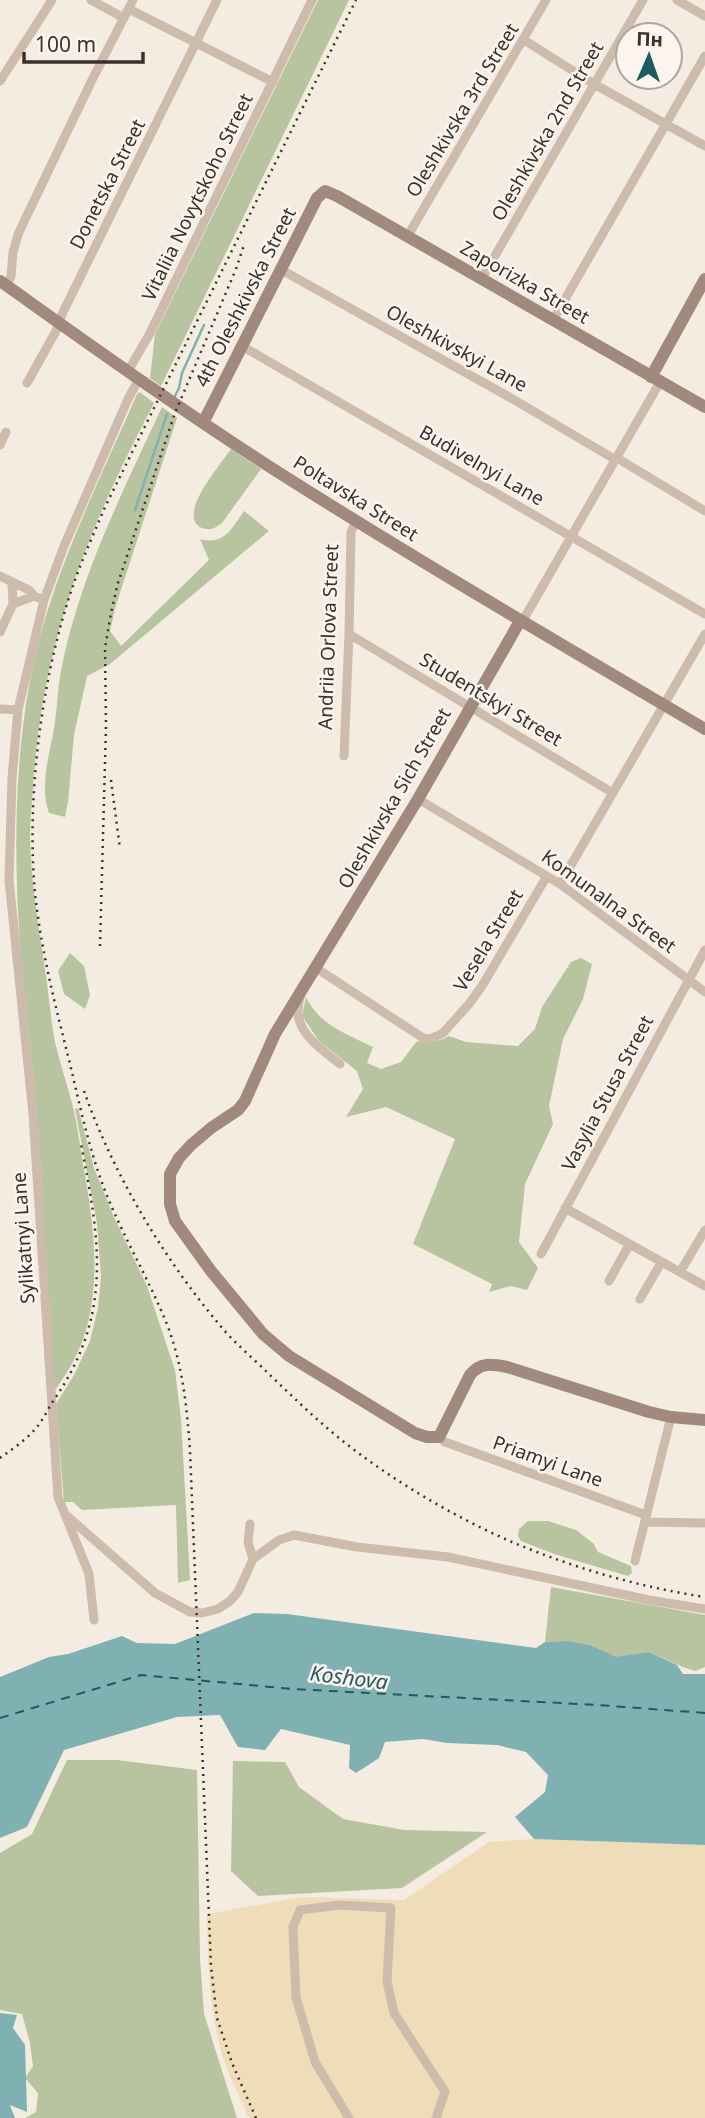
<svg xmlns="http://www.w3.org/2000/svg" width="705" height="2118" viewBox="0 0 705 2118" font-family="'Noto Sans',sans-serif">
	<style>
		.green { fill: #b8c4a0 }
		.sand { fill: #efdcb8 }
		.water { fill: #7fb0b2 }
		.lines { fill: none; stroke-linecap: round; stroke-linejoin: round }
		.stream { stroke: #7fb0b2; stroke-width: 2.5 }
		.ferry { stroke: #1f5a5e; stroke-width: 2; stroke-dasharray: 9 7; stroke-linecap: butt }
		.street { stroke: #cdbbac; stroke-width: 9 }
		.secondary { stroke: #a18a7d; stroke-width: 12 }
		.rail { stroke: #3b302b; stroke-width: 2.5; stroke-dasharray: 2 5; stroke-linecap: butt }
		.labels { text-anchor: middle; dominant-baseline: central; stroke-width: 5; stroke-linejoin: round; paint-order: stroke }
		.street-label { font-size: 19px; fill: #3b302b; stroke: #fbf5ee }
		.water-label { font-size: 21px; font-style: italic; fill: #1f5a5e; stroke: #fbf5ee }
	</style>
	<rect width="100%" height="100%" fill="#f4ebe1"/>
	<path class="green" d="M318,0H349L161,386L150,378L155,334Z
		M140,392L154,403C87,530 42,643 33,788C32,804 30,820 30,836C31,886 40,934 47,983C50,1004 51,1025 56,1046C61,1067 68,1087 73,1107C78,1129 81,1153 85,1175C93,1223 100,1274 88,1322C82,1349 69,1371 53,1393C48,1300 44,1206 37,1113C32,1052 23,990 19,929C14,849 15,765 29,686C47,583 96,489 137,394Z
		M162,407L177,418L116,605L110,631L121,646L209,560L200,539C224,546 232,528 244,511L269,531L110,664L87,676L74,735L68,802L65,817L49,813C40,789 48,759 53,734C57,714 57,692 61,671C78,580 123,491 162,407Z
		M231,449L261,469L222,523C215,528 211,531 202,528C175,516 221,464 231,449Z
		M70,953L84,966L90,995L85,1009L64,994L58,971Z
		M581,958L592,964L583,999L563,1039L549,1106L553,1124L525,1184L519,1242L538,1268L527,1290L511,1286L489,1292L492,1284L413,1244L455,1139L386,1107L346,1117L363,1089L357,1071L319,1041L302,1016L306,997C319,1025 347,1034 373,1047L367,1063L381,1069L401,1062L417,1041C430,1043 438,1042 449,1036L466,1042L518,1046L535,1029L542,1007L571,962Z
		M78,1108L94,1168L113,1215L147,1286L175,1370L181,1419L190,1580L178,1583L176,1505L82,1510L73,1502H64L56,1404L74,1375L90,1341L98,1308L101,1276L97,1223L75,1109Z
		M528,1521H548L576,1530L593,1543L598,1552L631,1566L632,1573L628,1576L554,1554L521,1541L518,1536L519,1529Z
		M551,1587L705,1615V1667L695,1671L683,1667L649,1652L615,1658L590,1645L568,1641L545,1642Z
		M67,1760H117L197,1770L200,1958L204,2014L237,2118H25L36,2112L38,2093L25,2078L33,2066L30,2043L22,2014L0,2010V1853L32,1834Z
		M233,1761L285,1762L299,1787L343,1819L404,1830L487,1832L402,1888L258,1896L231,1871Z"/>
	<path class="sand" d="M534,1839L705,1845V2118H249C241,2100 232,2082 225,2064C209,2015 208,1964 207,1914L303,1897L404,1900L489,1842Z"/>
	<path class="water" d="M254,1613L287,1614L536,1648L545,1642L568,1641L590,1645L616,1657L649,1652L677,1665L683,1674H705V1845L534,1839L515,1817L545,1792L548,1775L526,1752L497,1745L447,1743L423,1739L385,1742L379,1758L356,1773L349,1768L350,1745L281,1729L265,1750L238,1747L220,1715L177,1717L64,1750L27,1827L0,1838V1677L49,1657L68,1654L122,1636L137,1643L175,1644Z
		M0,2013L17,2015L13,2028L25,2045L27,2112L10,2105L15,2118H0Z"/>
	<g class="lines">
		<path class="stream" d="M175,396L179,388L182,373L204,325
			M135,510L167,414"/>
		<path class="ferry" d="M0,1718L141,1675L293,1689L598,1705L705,1713"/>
		<path class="street" d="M91,0L124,18
			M677,0L705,16
			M129,9L273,82
			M524,40L594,84L705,146
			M0,81L52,0
			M407,237L546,0
			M280,269L511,398L616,460
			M481,280L643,0
			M6,285L11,277L13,252L19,232L92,80L133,0
			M553,320L705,56
			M242,346L705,614
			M128,371L149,335L312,0
			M27,383L56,331L63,312L217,0
			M0,445L6,432
			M617,458L705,511
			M0,576L29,590L34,596L39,598
			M12,583L13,604
			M522,622L660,382
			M0,632L13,604L34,596
			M349,634L613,793
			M0,709L18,710
			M344,756L349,634L351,532L356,521
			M418,799L560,884L705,992
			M560,884L705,634
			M316,968L423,1038L430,1039L443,1033L469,1004L482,986L547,876
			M300,996C299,1001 298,1007 298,1013C299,1035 324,1051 340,1064
			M565,1208L705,1286
			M541,1254L705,950
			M680,1272L705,1230
			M609,1281L629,1245
			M640,1299L661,1263
			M439,1437L445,1442L646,1515
			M67,1516L155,1593L190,1612L202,1613L218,1609L230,1601L238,1592L253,1559L279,1540L294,1535L357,1547L448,1557L649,1600L705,1609
			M645,1522L705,1523
			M250,1524L248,1542L253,1559
			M635,1561L671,1417
			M94,1620L89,1574L58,1497L33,1114L9,880L12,778L18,710L44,600L64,546L128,399L139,379
			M349,2118L315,2062L296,1997L293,1927L300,1910L340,1905L391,1908L387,1981L394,2013L445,2092L436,2118"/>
		<path class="secondary" d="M0,281C89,344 178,408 270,467C413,558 559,643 705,729
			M651,377L705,279
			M203,423L317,198L325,191L337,196L705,407
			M520,621L418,799L275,1034L245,1101L238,1110L211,1128L191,1145L179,1158L170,1174V1204L175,1221L211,1271L263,1334L289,1356L415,1433L427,1437H439L470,1375C480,1362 492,1364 507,1367L649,1412L671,1417L705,1420"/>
		<path class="rail" d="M111,780L120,849
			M100,946L106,726L105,648L111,613L118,583L175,413L236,269L244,245
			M84,1091C113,1173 162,1256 218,1323C233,1342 253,1358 270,1375C297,1401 324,1427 353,1449C402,1486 457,1518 512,1542C574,1568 639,1587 705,1597
			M0,1458C14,1448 30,1437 40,1423C45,1416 49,1407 54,1400C113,1314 100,1241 81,1144
			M256,2118L232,2063L217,2018L211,1966L190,1451C187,1408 183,1367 168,1327C148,1276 118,1229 100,1177C87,1140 79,1102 70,1064C56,1008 41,951 35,893C26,796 42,672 75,580C84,555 95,531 105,507L356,0"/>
	</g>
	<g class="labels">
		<g class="street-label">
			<text transform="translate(462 110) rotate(-59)">Oleshkivska 3rd Street</text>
			<text transform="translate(547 131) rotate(-60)">Oleshkivska 2nd Street</text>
			<text transform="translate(107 184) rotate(-63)">Donetska Street</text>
			<text transform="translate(197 197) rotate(-64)">Vitaliia Novytskoho Street</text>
			<text transform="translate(525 282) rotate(30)">Zaporizka Street</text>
			<text transform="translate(245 297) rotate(-63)">4th Oleshkivska Street</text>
			<text transform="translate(457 348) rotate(29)">Oleshkivskyi Lane</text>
			<text transform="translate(482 465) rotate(30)">Budivelnyi Lane</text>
			<text transform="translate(356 498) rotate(32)">Poltavska Street</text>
			<text transform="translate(328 637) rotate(-88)">Andriia Orlova Street</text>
			<text transform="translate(491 699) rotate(31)">Studentskyi Street</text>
			<text transform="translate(394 798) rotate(-60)">Oleshkivska Sich Street</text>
			<text transform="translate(609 901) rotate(36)">Komunalna Street</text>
			<text transform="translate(488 940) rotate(-59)">Vesela Street</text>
			<text transform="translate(607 1093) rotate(-62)">Vasylia Stusa Street</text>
			<text transform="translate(23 1238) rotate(-94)">Sylikatnyi Lane</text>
			<text transform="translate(548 1461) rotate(20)">Priamyi Lane</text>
		</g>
		<g class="water-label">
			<text transform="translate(349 1677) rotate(7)">Koshova</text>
		</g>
	</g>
	<g transform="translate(649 56) rotate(2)"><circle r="33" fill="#fbf5ee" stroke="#aea6a0" stroke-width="2"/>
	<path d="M0-5L12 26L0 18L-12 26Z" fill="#1f5a5e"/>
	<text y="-10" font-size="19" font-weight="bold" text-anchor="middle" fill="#3b302b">Пн</text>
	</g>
	<path d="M24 52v10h119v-10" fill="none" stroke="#3b302b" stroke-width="3.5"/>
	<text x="35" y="52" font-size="21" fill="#3b302b" stroke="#fbf5ee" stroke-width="5" paint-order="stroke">100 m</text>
</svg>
